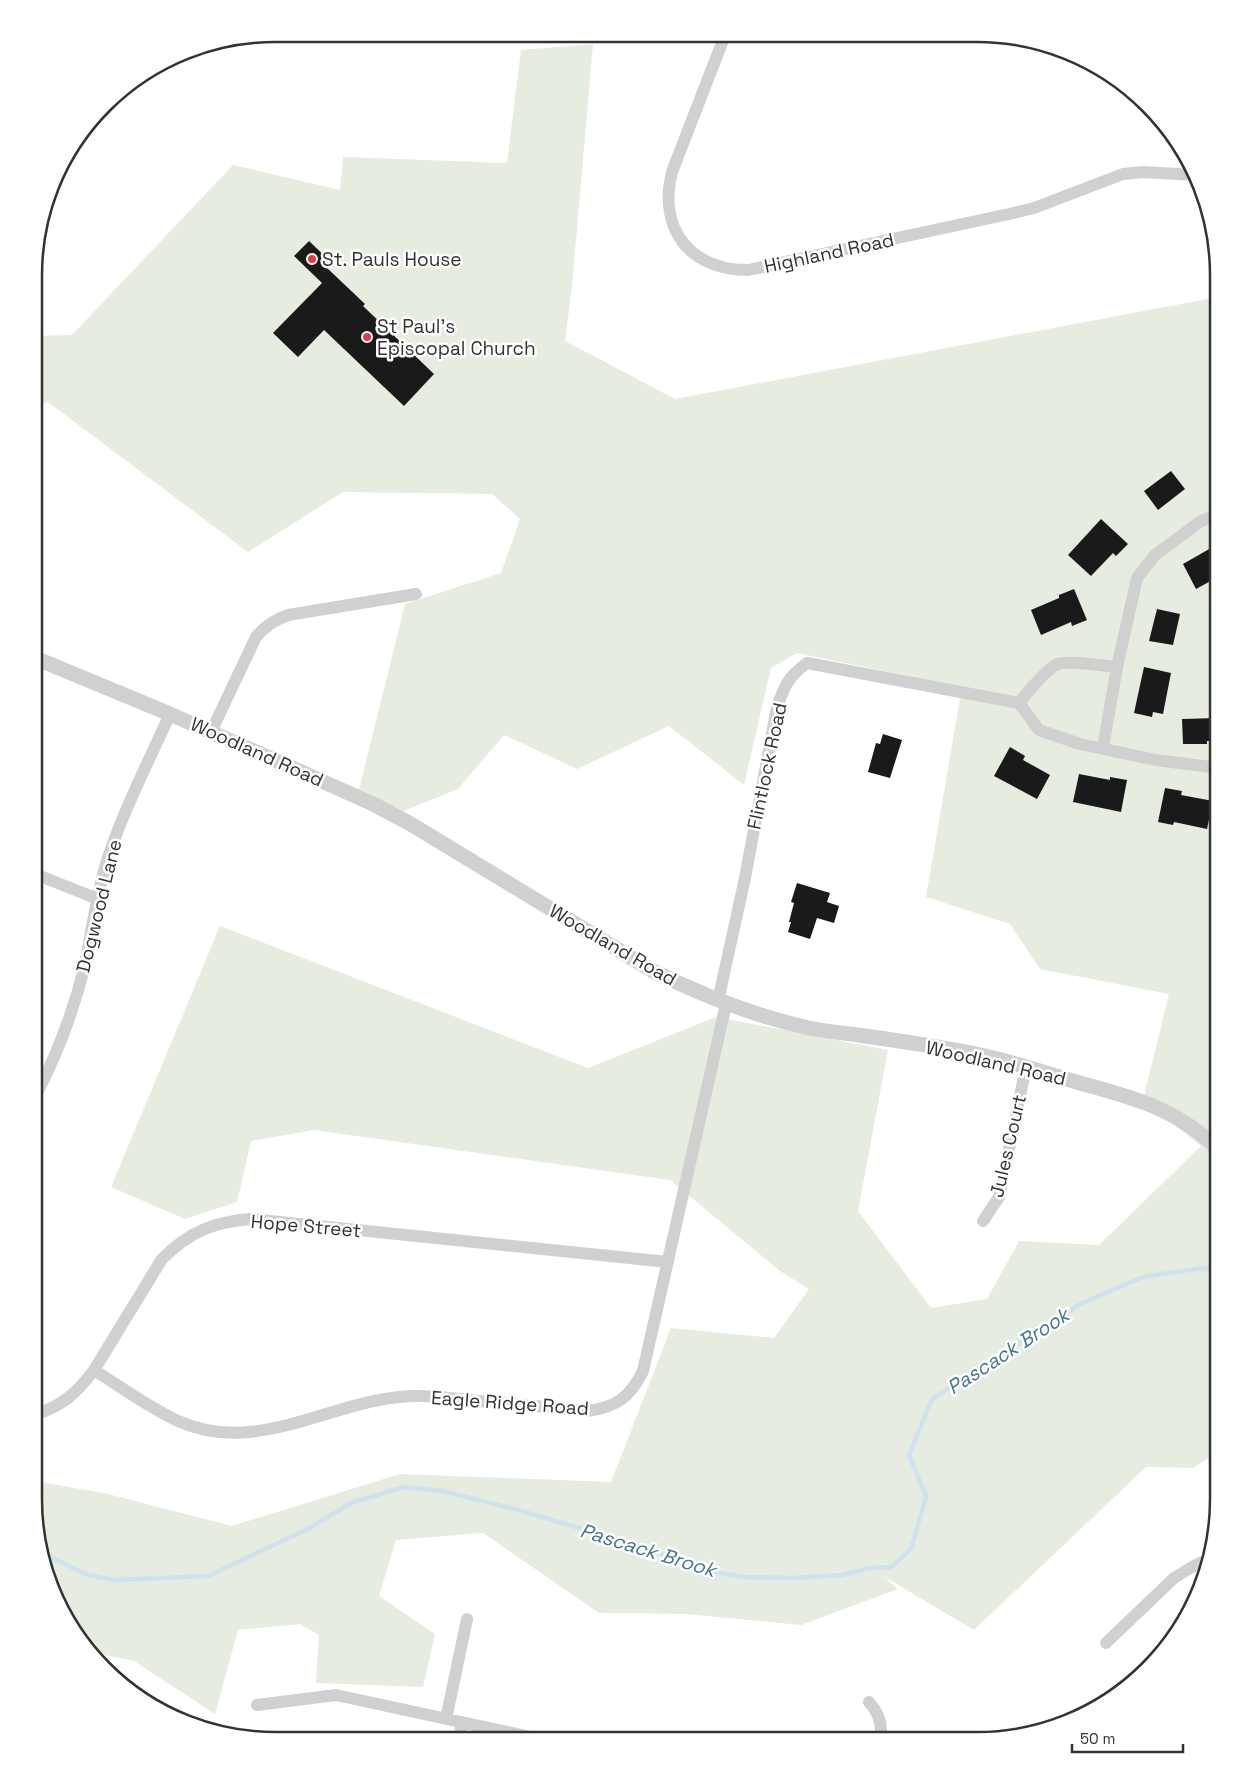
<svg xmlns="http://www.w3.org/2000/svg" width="1252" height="1774" viewBox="0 0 1252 1774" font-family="'Space Grotesk',sans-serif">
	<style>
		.green { fill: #e6ecdf }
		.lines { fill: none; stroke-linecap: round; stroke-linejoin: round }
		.stream { stroke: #cfe2ee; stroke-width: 4.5 }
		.building { fill: #1a1a1a }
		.minor { stroke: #d0d0d0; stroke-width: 12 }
		.tertiary { stroke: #d0d0d0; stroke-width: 15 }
		.poi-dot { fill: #e63946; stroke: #fff; stroke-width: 2 }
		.labels { text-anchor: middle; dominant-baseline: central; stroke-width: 5; stroke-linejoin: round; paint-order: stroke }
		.street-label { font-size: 19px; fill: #333; stroke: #fff }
		.poi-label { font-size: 19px; fill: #333; stroke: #fff; text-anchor: start }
		.water-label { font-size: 20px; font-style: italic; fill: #3f7597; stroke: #fff }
		.rim { fill: none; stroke: #333; stroke-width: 2.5 }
	</style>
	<rect width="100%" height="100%" fill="#fff"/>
	<path class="green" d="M593,44L572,286L565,341L675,399L1218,297V1452L1193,1468L1146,1467L974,1630L883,1576L898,1589L801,1625L687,1614L599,1613L483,1533L396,1540L379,1596L435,1634L423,1687L316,1683L319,1635L300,1624L238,1630L215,1714L134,1661L90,1652L84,1646L59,1605L34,1498V1478L45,1483L104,1493L232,1526L400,1474L611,1482L671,1328L774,1338L809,1289L780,1271L670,1180L314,1130L251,1141L237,1202L185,1219L111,1187L220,926L588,1068L716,1017L888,1050L858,1211L931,1308L987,1299L1019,1241L1099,1245L1201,1146L1143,1100L1169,994L1040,969L1010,924L926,897L962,687L797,653L771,668L744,785L669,726L577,769L504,735L458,789L391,816L357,798L405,604L501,573L520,519L492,494L343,492L248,552L48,402L36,406V336L72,335L233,165L340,190L343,157L507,163L521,50Z"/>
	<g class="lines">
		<path class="stream" d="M47,1555L85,1574L114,1580L208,1576L310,1528L351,1503L403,1487L442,1491L518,1510L637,1545L705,1571L745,1577L793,1578L842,1575L870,1568L891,1567L911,1549L926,1496L909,1455L932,1399L1082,1303L1143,1277L1202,1268L1218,1270"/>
	</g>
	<path class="building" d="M309,241L331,262L326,267L365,304L363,306L434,374L404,406L324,330L298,357L273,333L322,283L294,256Z
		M1171,471L1185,489L1158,510L1144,491Z
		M1101,519L1128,544L1116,556L1113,553L1091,576L1068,555Z
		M1218,544V577L1196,589L1183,564Z
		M1074,589L1087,620L1072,626L1071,622L1041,635L1031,610L1059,598V595Z
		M1157,609L1180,614L1173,645L1149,641Z
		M1144,667L1171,673L1163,714L1153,712L1152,717L1134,713Z
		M1218,718V741H1207V744H1183L1182,719Z
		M883,734L902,740L890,778L868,772L876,743L880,744Z
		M1010,747L1025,756L1023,760L1050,775L1037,799L994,776Z
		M1079,774L1110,780V777L1127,780L1121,812L1073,802Z
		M1165,788L1182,791L1181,795L1213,801L1207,829L1174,822L1173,825L1158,822Z
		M797,883L830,893L827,902L839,906L834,923L817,918L810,939L788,932L791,922H789L794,903L791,902Z"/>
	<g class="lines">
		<path class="minor" d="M725,35L672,172C658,228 689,270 748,270L1009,214L1034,208L1123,174L1143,172L1195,175
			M1019,703C1027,693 1047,668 1058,664C1069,660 1104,666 1117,667
			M211,732L256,637C265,626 274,620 288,615L416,594
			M1103,748L1117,667L1137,578L1155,555L1201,521L1218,515
			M35,874L98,899
			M718,1001L745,878L777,707C785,685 788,677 807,663L1019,703L1039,730L1080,744L1156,760L1218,768
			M34,1099C56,1057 74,1011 85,964C92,931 96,897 106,864C122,813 148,763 170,714
			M983,1221L999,1197L1026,1067
			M94,1370C121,1387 149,1408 178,1421C254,1455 323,1405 399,1397C426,1394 452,1398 479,1401C515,1404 552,1407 588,1411C617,1407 630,1397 643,1371L726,1004
			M34,1415C62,1406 76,1394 94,1370L162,1259C189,1232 213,1222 251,1219L668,1262
			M1106,1643L1174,1578L1192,1567L1209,1559
			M869,1702C879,1713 883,1726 880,1740
			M257,1705L336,1695L540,1739
			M446,1719L467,1619
			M459,1739L462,1722"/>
		<path class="tertiary" d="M35,658L170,714L315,778L373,804L409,823L653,971C704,996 754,1016 809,1028C825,1031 842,1033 858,1035C900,1041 943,1047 985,1056C1017,1063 1048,1074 1080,1083C1134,1098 1176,1108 1218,1149"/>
	</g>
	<g class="poi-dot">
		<circle cx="312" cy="259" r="5"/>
		<circle cx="367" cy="337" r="5"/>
	</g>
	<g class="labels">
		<g class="street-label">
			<text transform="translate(829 253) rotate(-12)">Highland Road</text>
			<text transform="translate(257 752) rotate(24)">Woodland Road</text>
			<text transform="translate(767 766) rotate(-78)">Flintlock Road</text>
			<text transform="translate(99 906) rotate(-76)">Dogwood Lane</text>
			<text transform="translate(613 945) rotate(30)">Woodland Road</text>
			<text transform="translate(996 1063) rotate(13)">Woodland Road</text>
			<text transform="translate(1008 1146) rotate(-77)">Jules Court</text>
			<text transform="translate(306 1226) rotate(5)">Hope Street</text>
			<text transform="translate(510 1403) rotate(4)">Eagle Ridge Road</text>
		</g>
		<g class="poi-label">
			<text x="322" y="259">St. Pauls House</text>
			<text x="377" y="326">St Paul's<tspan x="377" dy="22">Episcopal Church</tspan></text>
		</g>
		<g class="water-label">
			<text transform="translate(1008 1351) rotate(-33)">Pascack Brook</text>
			<text transform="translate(648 1550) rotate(17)">Pascack Brook</text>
		</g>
	</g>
	<path d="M0 0H1252V1774H0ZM275 42H977A233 233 0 0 1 1210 275V1499A233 233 0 0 1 977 1732H275A233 233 0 0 1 42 1499V275A233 233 0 0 1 275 42Z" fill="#fff" fill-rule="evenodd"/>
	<path class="rim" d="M275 42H977A233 233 0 0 1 1210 275V1499A233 233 0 0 1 977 1732H275A233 233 0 0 1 42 1499V275A233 233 0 0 1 275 42Z"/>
	<path d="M1072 1744v8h111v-8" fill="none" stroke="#333333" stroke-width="2.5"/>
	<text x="1080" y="1744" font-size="15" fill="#333333" stroke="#ffffff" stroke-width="4" paint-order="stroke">50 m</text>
</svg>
